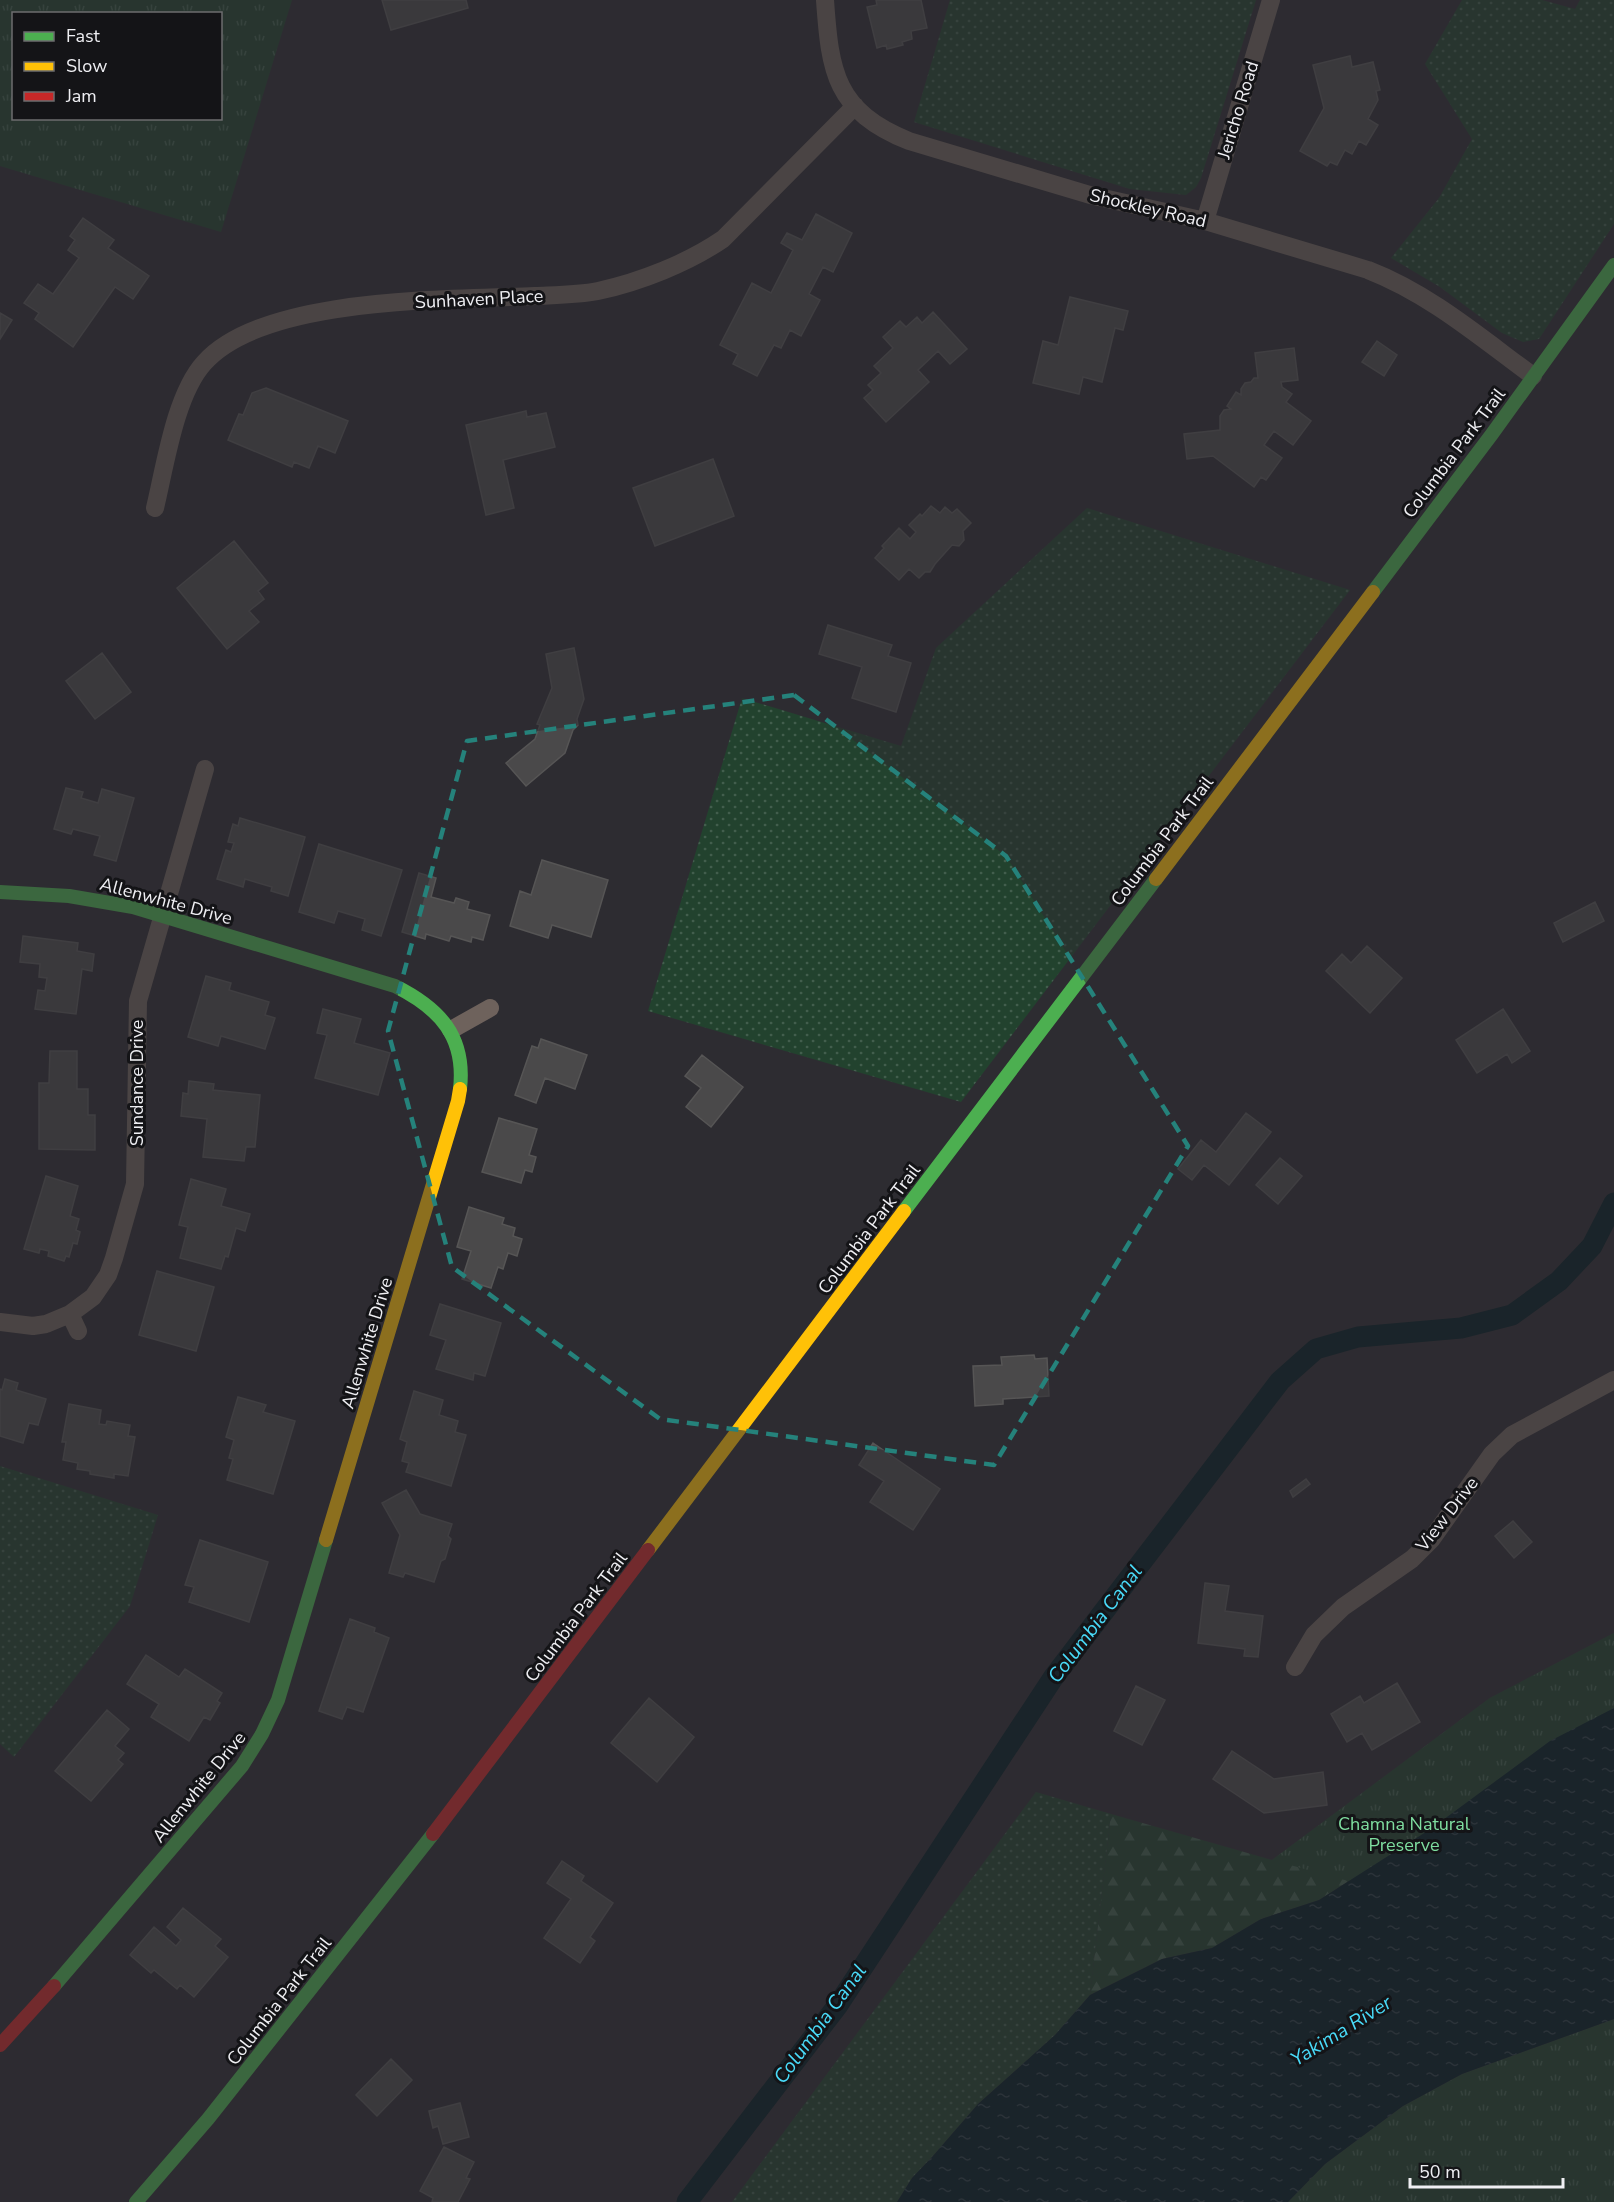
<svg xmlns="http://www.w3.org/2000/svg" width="1614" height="2202" viewBox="0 0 1614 2202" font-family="'Nunito Sans',sans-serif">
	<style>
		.grass { fill: url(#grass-dots) }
		.forest { fill: url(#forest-firs) }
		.park { fill: url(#park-tufts); fill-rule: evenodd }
		.water { fill: url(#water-ripples) }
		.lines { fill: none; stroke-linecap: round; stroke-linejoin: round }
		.canal { stroke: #041b22; stroke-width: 21 }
		.building { fill: #4a494a; stroke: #565555; stroke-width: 1.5 }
		.street { stroke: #6e625c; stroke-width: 18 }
		.fast { stroke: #4caf50; stroke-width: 14 }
		.slow { stroke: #ffc107; stroke-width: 14 }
		.jam { stroke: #c62828; stroke-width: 14 }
		.marked { fill: none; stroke: #25827b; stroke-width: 4.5; stroke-dasharray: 12 8; stroke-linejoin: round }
		.labels { text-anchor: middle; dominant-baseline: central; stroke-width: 6; stroke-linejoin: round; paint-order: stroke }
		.street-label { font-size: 18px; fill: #efeff3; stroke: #141417 }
		.park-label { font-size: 18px; fill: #7fdea0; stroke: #141417 }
		.water-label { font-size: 20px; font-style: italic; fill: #49daf8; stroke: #141417 }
	</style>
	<defs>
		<pattern id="grass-dots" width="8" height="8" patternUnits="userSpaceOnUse" patternTransform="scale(1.5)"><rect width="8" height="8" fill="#22422e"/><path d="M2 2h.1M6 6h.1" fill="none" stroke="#425e4d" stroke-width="1.8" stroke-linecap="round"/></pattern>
		<pattern id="forest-firs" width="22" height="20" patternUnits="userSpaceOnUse" patternTransform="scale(1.5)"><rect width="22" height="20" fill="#22422e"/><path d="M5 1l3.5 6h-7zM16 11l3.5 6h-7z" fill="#425e4d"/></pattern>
		<pattern id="park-tufts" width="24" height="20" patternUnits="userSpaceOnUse" patternTransform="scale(1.5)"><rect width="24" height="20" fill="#22422e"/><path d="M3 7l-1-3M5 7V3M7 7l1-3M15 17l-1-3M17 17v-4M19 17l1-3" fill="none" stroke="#425e4d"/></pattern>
		<pattern id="water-ripples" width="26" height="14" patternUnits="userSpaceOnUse" patternTransform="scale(1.5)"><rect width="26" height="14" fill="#041b22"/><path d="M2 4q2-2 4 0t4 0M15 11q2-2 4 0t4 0" fill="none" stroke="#293c43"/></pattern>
	</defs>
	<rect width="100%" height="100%" fill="#2d2c31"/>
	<path class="grass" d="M950,0H1256L1201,178L1196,187L1186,195L1130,189L914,122Z
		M1462,0H1542L1575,9L1580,0H1614V224L1539,339L1523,342L1502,333L1440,287L1391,258L1439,198L1472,139L1425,64Z
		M1087,508L1350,590L961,1102L648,1011L742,698L901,746L936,648Z
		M0,1466L158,1515L130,1606L14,1757L0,1744Z
		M1036,1792L1111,1814L1090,1995L1055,2035L978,2104L932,2157L912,2178L897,2202H732Z"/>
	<path class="forest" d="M1614,1633L1432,1828L1319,1900L1261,1919L1212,1948L1162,1959L1090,1995L1111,1814L1272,1860L1490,1698Z"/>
	<path class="park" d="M0,0H292L221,232L0,166ZM14,14H220V118H14Z
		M1614,1633V1767L1417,1900L1272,1860L1490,1698Z
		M1614,2019V2202H1288L1325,2164L1403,2106L1462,2074Z"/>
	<path class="water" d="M1614,1708V2019L1462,2074L1403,2106L1325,2164L1288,2202H897L912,2178L932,2157L978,2104L1055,2035L1090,1995L1162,1959L1212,1948L1261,1919L1319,1900L1432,1828L1550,1741Z"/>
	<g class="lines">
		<path class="canal" d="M687,2202L838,2005L1053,1678L1280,1381L1316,1349L1358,1337L1461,1328L1512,1315L1559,1281L1592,1246L1614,1203"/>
	</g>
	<path class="building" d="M382,0H466L468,8L391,30Z
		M876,0H921L927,28L911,31L912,39L902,42L903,45L887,49L886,45L877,48L867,7L877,5Z
		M1350,56L1352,67L1373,62L1380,90L1376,91L1378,100L1368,119L1378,125L1366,145L1359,141L1352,154L1345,150L1337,165L1330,162L1327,166L1300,151L1324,108L1313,65Z
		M816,214L852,233L833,272L823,267L809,294L820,300L801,336L790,330L781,348L774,345L757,376L733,364L738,354L720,345L752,283L771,293L793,250L781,243L787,233L802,240Z
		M83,218L114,240L108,248L149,276L133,299L115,287L73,347L35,319L39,313L24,303L38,284L53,294L79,258L68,250L75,240L70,236Z
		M1070,297L1128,311L1123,330L1115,328L1102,382L1083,377L1079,394L1033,383L1043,341L1058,345Z
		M933,312L967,349L950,364L938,351L918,370L929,382L886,422L864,398L873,390L868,385L881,373L874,366L893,348L883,337L900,321L906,327L917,317L922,323Z
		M0,313L12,320L0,339Z
		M1377,341L1397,355L1384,376L1362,362Z
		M1294,348L1298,380L1281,382L1282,387L1292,394L1286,402L1311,421L1293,445L1274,431L1264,445L1282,458L1266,480L1261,477L1254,487L1213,456L1187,459L1184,434L1220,430V416L1224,410L1231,409L1227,406L1236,392L1241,395V389L1245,383L1251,382L1254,378H1258L1255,353Z
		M266,388L348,421L335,453L318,446L309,468L294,462L292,467L228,440L239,414L243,415L252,393Z
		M526,411L527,417L546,413L555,447L503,460L514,508L486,515L466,425Z
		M713,459L734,516L655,546L633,488Z
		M931,506L940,513L945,507L952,513L957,509L971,523L963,531L964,540L959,546L952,545L935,564L930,572H925L919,578L909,569L899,580L875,558L884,548L882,546L899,528L910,539L916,532L909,525L920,514L922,516Z
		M234,541L268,583L258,591L264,599L249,611L259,622L227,649L177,588Z
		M828,625L892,645L888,656L911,663L896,712L852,698L862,667L819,654Z
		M574,648L584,699L577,719L578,725L573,730L565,753L526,786L506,763L535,739L540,725L537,724L552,688L546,654Z
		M102,653L131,692L95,719L66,681Z
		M66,788L83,792L81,798L98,803L102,789L134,798L116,861L94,855L100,836L73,829L71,834L54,829Z
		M240,818L305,837L288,896L271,891L272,887L245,879L243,887L217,879L226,850L231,852L234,843L228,842L233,824L238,826Z
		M319,844L402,870L381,936L362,930L365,919L338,911L334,923L299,912Z
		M542,860L608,880L591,937L552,925L548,938L510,926L520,891L531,895Z
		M419,873L436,878L431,897L454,903L456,898L469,902L467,909L490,915L483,940L472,937L471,942L451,936L449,941L426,934L425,939L402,932Z
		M1595,902L1604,921L1563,942L1554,923Z
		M23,936L78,943L77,951L94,954L92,971L82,969L76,1014L35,1009L38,990L45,991L47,978L39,977L40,964L20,962Z
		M1367,946L1402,978L1370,1013L1326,971L1342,954L1351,963Z
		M206,976L231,983L229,990L269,1002L265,1015L275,1018L265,1049L221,1036L218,1046L188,1037Z
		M323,1009L361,1019L354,1043L390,1053L378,1095L315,1078L327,1035L317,1033Z
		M1503,1009L1530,1051L1512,1063L1507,1054L1477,1073L1456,1040Z
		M541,1039L587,1055L575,1089L545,1078L536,1103L515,1095L532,1046L538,1048Z
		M50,1051H77V1089H88V1115H95V1150L39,1149V1083H49Z
		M702,1055L743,1087L711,1127L686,1107L701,1088L685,1076Z
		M189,1081L214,1084L213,1090L260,1095L255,1147H246L244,1161L203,1157L207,1119L181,1116L183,1093L188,1094Z
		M1246,1113L1271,1132L1229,1185L1204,1165L1192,1180L1178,1169L1201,1140L1216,1152Z
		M499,1118L537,1129L529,1155L536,1157L532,1172L525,1170L521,1183L482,1172Z
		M1280,1158L1302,1176L1278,1204L1256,1185Z
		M46,1176L78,1186L70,1216L79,1219L76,1230L80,1232L77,1244L73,1243L69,1257L66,1256L64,1261L48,1256L49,1251L40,1249L39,1253L24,1249Z
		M191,1179L226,1189L221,1206L250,1214L245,1231L236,1228L228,1257L225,1256L221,1269L180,1258L188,1227L179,1225Z
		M469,1207L504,1218L502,1224L515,1228L513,1236L522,1239L517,1256L508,1253L503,1269L498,1267L491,1288L462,1279L471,1251L457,1247Z
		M157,1271L214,1287L196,1351L139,1335Z
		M440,1304L501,1323L485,1376L474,1373L473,1380L436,1369L446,1340L430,1335Z
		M1034,1355L1035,1359L1047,1358L1049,1396L1003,1399V1404L975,1406L973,1366L1002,1365L1001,1357Z
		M5,1379L18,1383L16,1390L46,1399L38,1425L29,1423L23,1443L0,1436V1389L2,1390Z
		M414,1391L443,1400L439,1415L458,1421L455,1432L466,1435L451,1486L406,1472L409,1463L402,1461L407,1442L400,1439Z
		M238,1397L266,1405L263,1412L295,1421L273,1494L227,1480L233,1459L229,1458L234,1440L226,1437Z
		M69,1404L101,1410L99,1424L106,1425L107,1421L130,1425L128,1436L135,1437L128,1476L114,1474V1478L90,1474V1471L77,1469L78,1463L63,1460L66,1442H62Z
		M873,1443L940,1489L913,1530L870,1502L884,1481L859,1465Z
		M1306,1479L1310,1484L1293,1497L1290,1491Z
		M406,1490L420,1514L452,1524L448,1536L451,1539L445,1559L441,1561L434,1582L405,1573L403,1577L389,1573L400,1535L382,1503Z
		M1513,1521L1532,1542L1514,1558L1495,1536Z
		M200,1540L268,1562L249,1622L189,1602L194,1587L185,1585Z
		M1205,1583L1229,1586L1225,1611L1263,1616L1258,1657L1244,1656L1245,1649L1198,1643Z
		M350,1619L375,1628L374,1632L389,1638L363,1712L347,1707L342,1719L319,1711Z
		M146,1655L179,1677L185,1669L222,1693L217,1701L220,1703L210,1720L204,1717L189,1741L151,1717L159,1704L127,1684Z
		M1397,1683L1420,1722L1372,1750L1362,1733L1347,1742L1331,1714L1360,1696L1364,1703Z
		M1136,1686L1165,1700L1142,1745L1114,1731Z
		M649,1698L694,1737L657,1782L611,1743Z
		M107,1710L129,1729L115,1746L124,1753L118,1760L123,1764L91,1801L55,1771Z
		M1232,1751L1274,1779L1323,1772L1327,1805L1264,1813L1213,1779Z
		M562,1861L584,1876L581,1881L613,1903L590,1937L595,1941L580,1963L544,1938L571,1899L547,1883Z
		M183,1908L221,1939L215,1946L228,1957L194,1997L180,1985L177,1989L154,1970L151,1973L130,1955L154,1927L176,1946L181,1940L167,1927Z
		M391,2059L412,2080L377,2116L356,2095Z
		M460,2103L469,2137L443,2144L438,2126L433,2128L429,2111Z
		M444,2147L474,2162L466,2178L470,2179L458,2202H432L433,2198L420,2191Z"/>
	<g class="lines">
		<path class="street" d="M825,0C830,72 835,111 909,141L1090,195L1205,221L1368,270C1430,294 1481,338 1533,376
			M1205,221L1271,0
			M155,508C165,467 175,395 204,363C263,296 449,300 535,296C556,295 578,295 598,291C640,282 688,263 723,239L855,106
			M451,1030L490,1008
			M70,1314L78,1331
			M0,1322L33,1326L46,1324L70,1314L93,1297L108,1275L114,1258L135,1184L138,1001L205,769
			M1295,1667L1314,1635L1343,1607L1412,1559L1431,1540L1492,1454L1512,1435L1614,1380"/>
		<path class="fast" d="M1373,592L1492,434L1614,265
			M0,892L69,896L133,907L395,986C439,1008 466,1036 460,1089
			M904,1211L1156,879
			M54,1986L242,1766L262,1734L278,1700L326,1540
			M136,2202L208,2119L433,1834"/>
		<path class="slow" d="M1156,879L1373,592
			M326,1540L458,1101L460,1089
			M648,1550L904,1211"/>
		<path class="jam" d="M433,1834L648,1550
			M0,2045L54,1986"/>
	</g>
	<path d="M0 0H1614V2202H0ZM794,695L1006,856L1188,1146L994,1465L660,1419L452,1267L388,1031L467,741Z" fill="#2d2c31" fill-opacity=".55" fill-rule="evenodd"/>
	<path class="marked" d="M794,695L1006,856L1188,1146L994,1465L660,1419L452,1267L388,1031L467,741Z"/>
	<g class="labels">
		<g class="street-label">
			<text transform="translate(1238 110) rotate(-73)">Jericho Road</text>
			<text transform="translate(1148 208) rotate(13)">Shockley Road</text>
			<text transform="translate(479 299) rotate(-3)">Sunhaven Place</text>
			<text transform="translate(1454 453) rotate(-53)">Columbia Park Trail</text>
			<text transform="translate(1162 841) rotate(-53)">Columbia Park Trail</text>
			<text transform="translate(166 901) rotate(15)">Allenwhite Drive</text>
			<text transform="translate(137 1083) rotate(-90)">Sundance Drive</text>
			<text transform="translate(869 1229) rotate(-53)">Columbia Park Trail</text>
			<text transform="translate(367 1343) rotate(-73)">Allenwhite Drive</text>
			<text transform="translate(1447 1514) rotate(-52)">View Drive</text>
			<text transform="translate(576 1617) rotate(-53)">Columbia Park Trail</text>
			<text transform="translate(199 1787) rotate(-51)">Allenwhite Drive</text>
			<text transform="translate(279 2001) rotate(-52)">Columbia Park Trail</text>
		</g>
		<g class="park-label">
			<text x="1404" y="1824">Chamna Natural<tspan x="1404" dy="21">Preserve</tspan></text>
		</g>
		<g class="water-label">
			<text transform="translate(1095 1624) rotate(-53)">Columbia Canal</text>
			<text transform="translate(820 2024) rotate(-54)">Columbia Canal</text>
			<text transform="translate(1341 2031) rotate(-32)">Yakima River</text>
		</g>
	</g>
	<rect x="12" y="12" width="210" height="108" fill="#141417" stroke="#6c6c6f" stroke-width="1.5"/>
	<rect x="24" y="32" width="30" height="9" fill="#4caf50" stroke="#6c6c6f" stroke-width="1.5"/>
	<text x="66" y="42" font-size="18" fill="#efeff3">Fast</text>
	<rect x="24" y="62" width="30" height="9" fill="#ffc107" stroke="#6c6c6f" stroke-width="1.5"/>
	<text x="66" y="72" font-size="18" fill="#efeff3">Slow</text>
	<rect x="24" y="92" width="30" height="9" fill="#c62828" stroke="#6c6c6f" stroke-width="1.5"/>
	<text x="66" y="102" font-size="18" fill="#efeff3">Jam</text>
	<path d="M1410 2178v9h153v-9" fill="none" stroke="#efeff3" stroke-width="3"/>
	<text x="1419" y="2178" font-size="18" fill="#efeff3" stroke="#141417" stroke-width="4.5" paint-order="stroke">50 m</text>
</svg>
